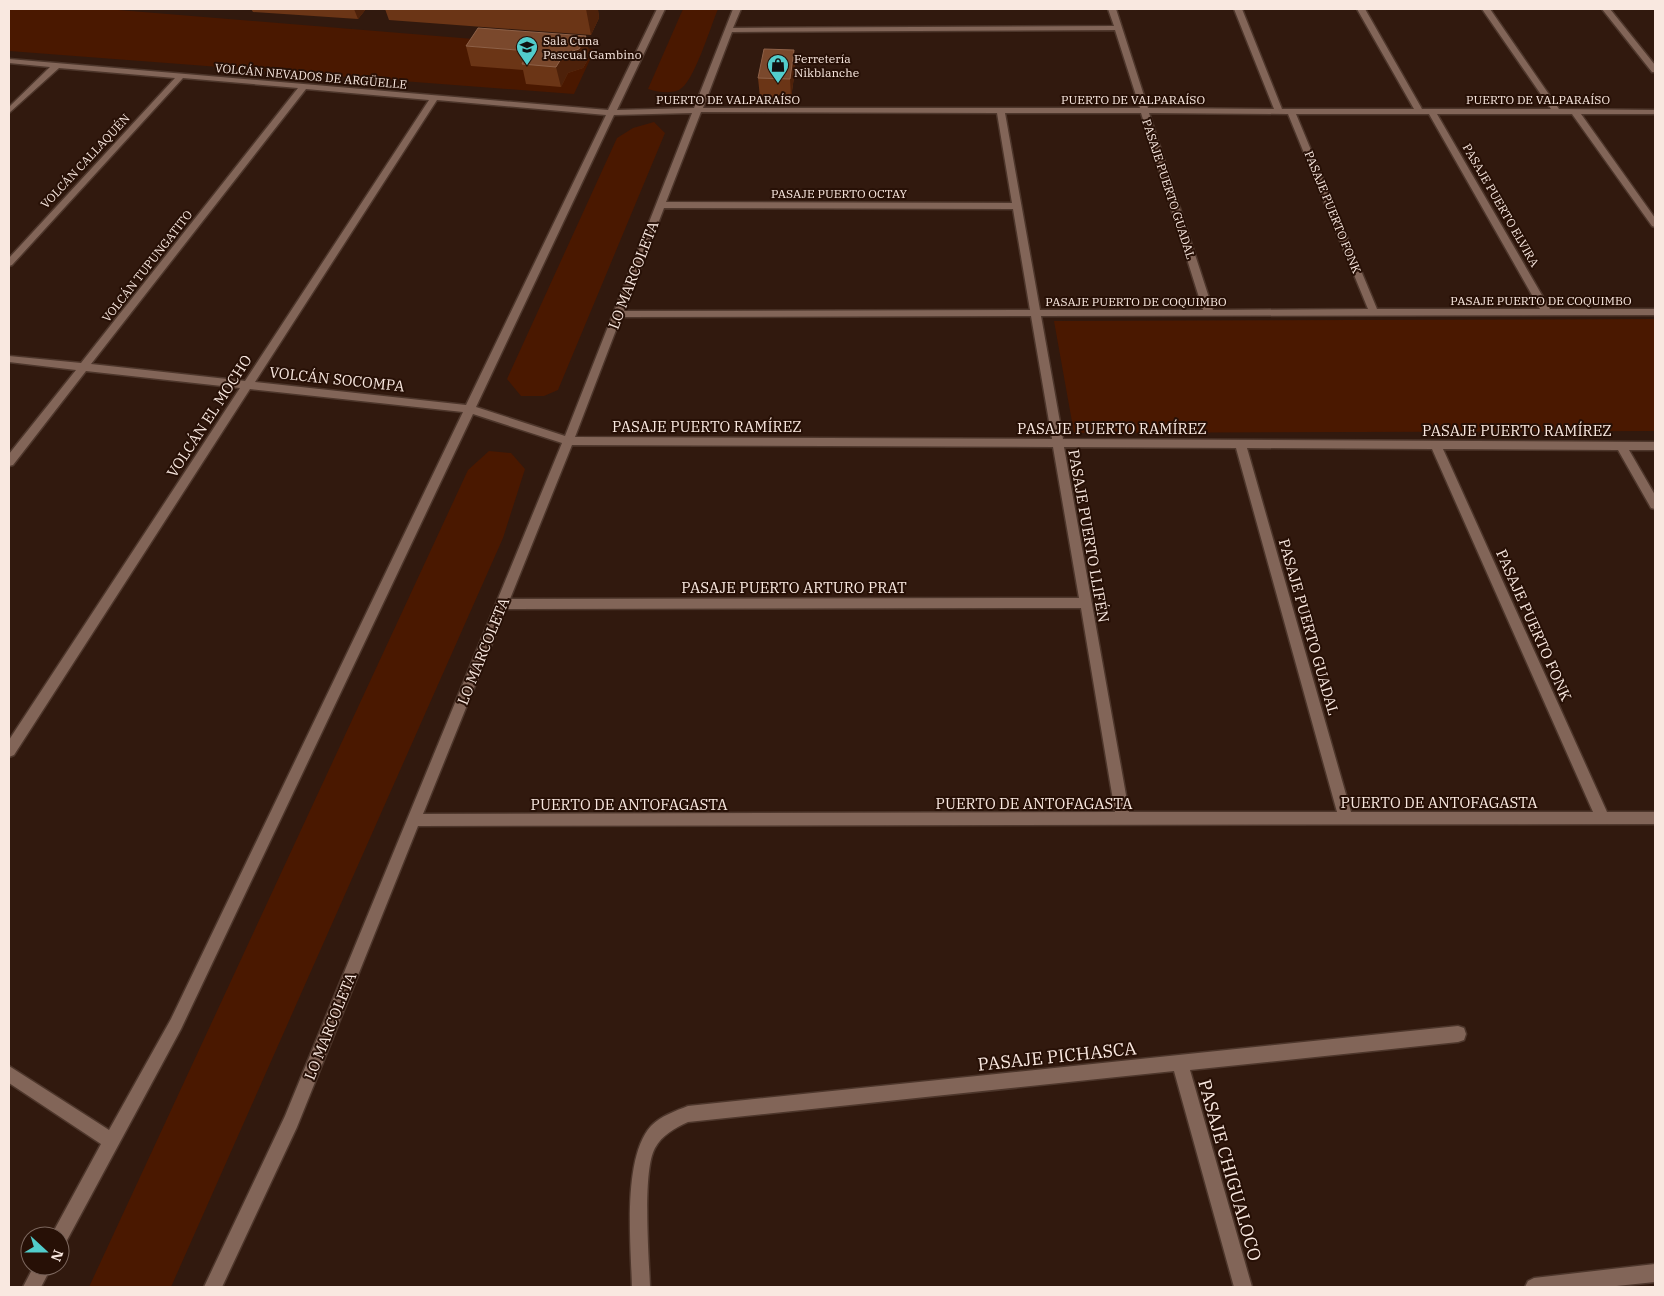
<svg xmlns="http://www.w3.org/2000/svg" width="1664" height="1296" viewBox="0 0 1664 1296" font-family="'IBM Plex Serif',serif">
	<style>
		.green { fill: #4a1800 }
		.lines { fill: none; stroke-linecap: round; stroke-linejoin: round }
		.minor-casing { stroke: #4d362b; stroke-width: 3 }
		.minor { fill: #826558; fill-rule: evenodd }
		.wall { fill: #6b3516 }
		.shaded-wall { fill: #4d210a }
		.building { fill: #7a482c; stroke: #8e6148 }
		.labels { text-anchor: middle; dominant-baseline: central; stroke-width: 4; stroke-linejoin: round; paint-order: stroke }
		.far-poi-label { font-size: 12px; fill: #f9e8e0; stroke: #271006; text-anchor: start }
		.far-street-label { font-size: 12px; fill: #f9e8e0; stroke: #271006 }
		.street-label { font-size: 15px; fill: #f9e8e0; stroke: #271006 }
		.near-street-label { font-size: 18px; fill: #f9e8e0; stroke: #271006 }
	</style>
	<rect width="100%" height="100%" fill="#31190e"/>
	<path class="green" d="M9,9H106L595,49L574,94L9,51Z
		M683,9H718C711,25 694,83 679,90C670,94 657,92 648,89Z
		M654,122L665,133L558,390L544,396H521L507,379L617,138L633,128Z
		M1655,319V431L1074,433L1054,321Z
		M489,451L511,453L525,469L503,538L171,1287H89L468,470Z"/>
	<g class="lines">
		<g class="minor-casing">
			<path id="minor" d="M657,9H665L617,110L694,108L733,9H741L733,28L1114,26L1108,9H1116L1148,108L1274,109L1234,9H1242L1282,109H1414L1357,9H1365L1422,109H1551L1482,9H1490L1559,109L1655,110V114H1581L1655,218V227L1652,226L1572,114H1437L1550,309H1655V315L1041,316L1063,439L1655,442V450H1629L1655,495V509L1651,508L1618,450L1443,449L1607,812H1655V824L418,826L297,1127L222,1287H204L285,1116L562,443L473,414L181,1029L66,1242L60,1245V1236H51L101,1144L9,1083V1066L109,1130L171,1019L463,412L250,389L14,755L9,757V740L240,388L86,371L13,465L9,466V454L76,370L9,362V356L81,363L298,88L183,78L12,265L9,266V258L175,78L59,68L9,113V107L50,67L9,63V59L608,110ZM1115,30L1140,108H703L732,32ZM306,89L429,100L245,381L91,364ZM437,100L606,115L466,405L255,382ZM701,112L997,113L1012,203L666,202ZM692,113L565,436L476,407L614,115ZM1005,113H1141L1203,310H1040ZM1149,113L1288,114L1368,309L1213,310ZM1296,114H1429L1540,309H1377ZM664,208L1013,209L1030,310L624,311ZM1031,316L1052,439L575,437L621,317ZM572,445L1053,447L1079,598L510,599ZM1064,447L1236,448L1337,812H1129ZM1247,448L1432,449L1593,812H1351ZM1081,608L1115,812L423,814L506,609Z
				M1602,9H1610L1655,65V72H1652Z
				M1458,1026L1464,1028L1466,1034L1464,1040L1458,1042L1190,1070L1252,1287H1234L1174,1071L688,1122C675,1128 662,1135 655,1148C642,1171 649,1258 650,1287H632C631,1245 622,1158 651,1126C661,1116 675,1111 688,1106Z
				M1655,1264V1282L1607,1287H1525L1528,1281L1534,1278Z
				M34,1266H52L41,1287H23Z"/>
		</g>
		<use href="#minor" class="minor"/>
	</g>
	<path class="wall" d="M251,9H366L358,19L253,12Z
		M385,9H606L605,10H598L599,18L591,35L389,20Z
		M466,46L590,56L583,68L568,73L561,87L526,84L523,70L471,66Z
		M794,50L795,70L791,98L760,97L758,78Z"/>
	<path class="shaded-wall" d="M354,9H366L358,19Z
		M586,9H598L599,18L591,35Z
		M586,36L590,56L583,68L568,73L561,87L556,67L564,54Z
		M794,50L795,70L791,98L790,79Z"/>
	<path class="building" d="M478,28L586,36L579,49L564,54L556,67L522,64L529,51L466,46Z
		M764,49L794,50L790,79L758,78Z"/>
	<defs>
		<g id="school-pin" transform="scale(1.125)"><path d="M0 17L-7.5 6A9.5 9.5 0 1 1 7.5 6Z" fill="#52cdcc" stroke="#271006"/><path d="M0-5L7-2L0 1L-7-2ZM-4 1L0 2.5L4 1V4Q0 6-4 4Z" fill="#111"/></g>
		<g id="shop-pin" transform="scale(1.125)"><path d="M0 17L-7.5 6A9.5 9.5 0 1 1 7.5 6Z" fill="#52cdcc" stroke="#271006"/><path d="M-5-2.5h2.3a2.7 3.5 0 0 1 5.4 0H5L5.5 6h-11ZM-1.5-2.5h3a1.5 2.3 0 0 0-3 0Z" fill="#111"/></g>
	</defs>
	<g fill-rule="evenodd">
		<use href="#school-pin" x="527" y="47"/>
		<use href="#shop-pin" x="778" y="65"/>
	</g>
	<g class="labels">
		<g class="far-poi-label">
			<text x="543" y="40">Sala Cuna<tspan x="543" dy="14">Pascual Gambino</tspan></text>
			<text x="794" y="58">Ferretería<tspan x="794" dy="14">Nikblanche</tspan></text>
		</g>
		<g class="far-street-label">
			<text transform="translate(311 76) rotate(5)">VOLCÁN NEVADOS DE ARGÜELLE</text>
			<text x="728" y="99">PUERTO DE VALPARAÍSO</text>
			<text x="1133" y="99">PUERTO DE VALPARAÍSO</text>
			<text x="1538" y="99">PUERTO DE VALPARAÍSO</text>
			<text transform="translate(85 161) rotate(-47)">VOLCÁN CALLAQUÉN</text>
			<text transform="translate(1169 189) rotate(72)">PASAJE PUERTO GUADAL</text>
			<text x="839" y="193">PASAJE PUERTO OCTAY</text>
			<text transform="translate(1501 205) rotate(60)">PASAJE PUERTO ELVIRA</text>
			<text transform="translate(1333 212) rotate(68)">PASAJE PUERTO FONK</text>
			<text transform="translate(147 266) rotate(-52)">VOLCÁN TUPUNGATITO</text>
			<text x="1541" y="300">PASAJE PUERTO DE COQUIMBO</text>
			<text x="1136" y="301">PASAJE PUERTO DE COQUIMBO</text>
		</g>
		<g class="street-label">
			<text transform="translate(633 275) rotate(-69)">LO MARCOLETA</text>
			<text transform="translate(337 379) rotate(6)">VOLCÁN SOCOMPA</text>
			<text transform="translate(209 416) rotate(-57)">VOLCÁN EL MOCHO</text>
			<text x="707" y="426">PASAJE PUERTO RAMÍREZ</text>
			<text x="1112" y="428">PASAJE PUERTO RAMÍREZ</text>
			<text x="1517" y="430">PASAJE PUERTO RAMÍREZ</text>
			<text transform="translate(1089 536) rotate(80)">PASAJE PUERTO LLIFÉN</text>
			<text x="794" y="587">PASAJE PUERTO ARTURO PRAT</text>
			<text transform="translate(1534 625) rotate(66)">PASAJE PUERTO FONK</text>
			<text transform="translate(1309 627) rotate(74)">PASAJE PUERTO GUADAL</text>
			<text transform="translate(483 651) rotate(-68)">LO MARCOLETA</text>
			<text x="1439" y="802">PUERTO DE ANTOFAGASTA</text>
			<text x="1034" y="803">PUERTO DE ANTOFAGASTA</text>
			<text x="629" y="804">PUERTO DE ANTOFAGASTA</text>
			<text transform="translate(330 1026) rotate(-68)">LO MARCOLETA</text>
		</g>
		<g class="near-street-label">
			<text transform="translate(1057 1056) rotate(-6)">PASAJE PICHASCA</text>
			<text transform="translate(1230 1170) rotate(74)">PASAJE CHIGUALOCO</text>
		</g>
	</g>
	<rect width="1664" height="1296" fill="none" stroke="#f9e8e0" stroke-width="20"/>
	<g transform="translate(45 1251) rotate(111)"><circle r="24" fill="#271006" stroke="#7b665d"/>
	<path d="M0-4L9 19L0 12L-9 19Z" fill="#52cdcc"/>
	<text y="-8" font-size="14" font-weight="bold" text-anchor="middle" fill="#f9e8e0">N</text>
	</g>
</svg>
